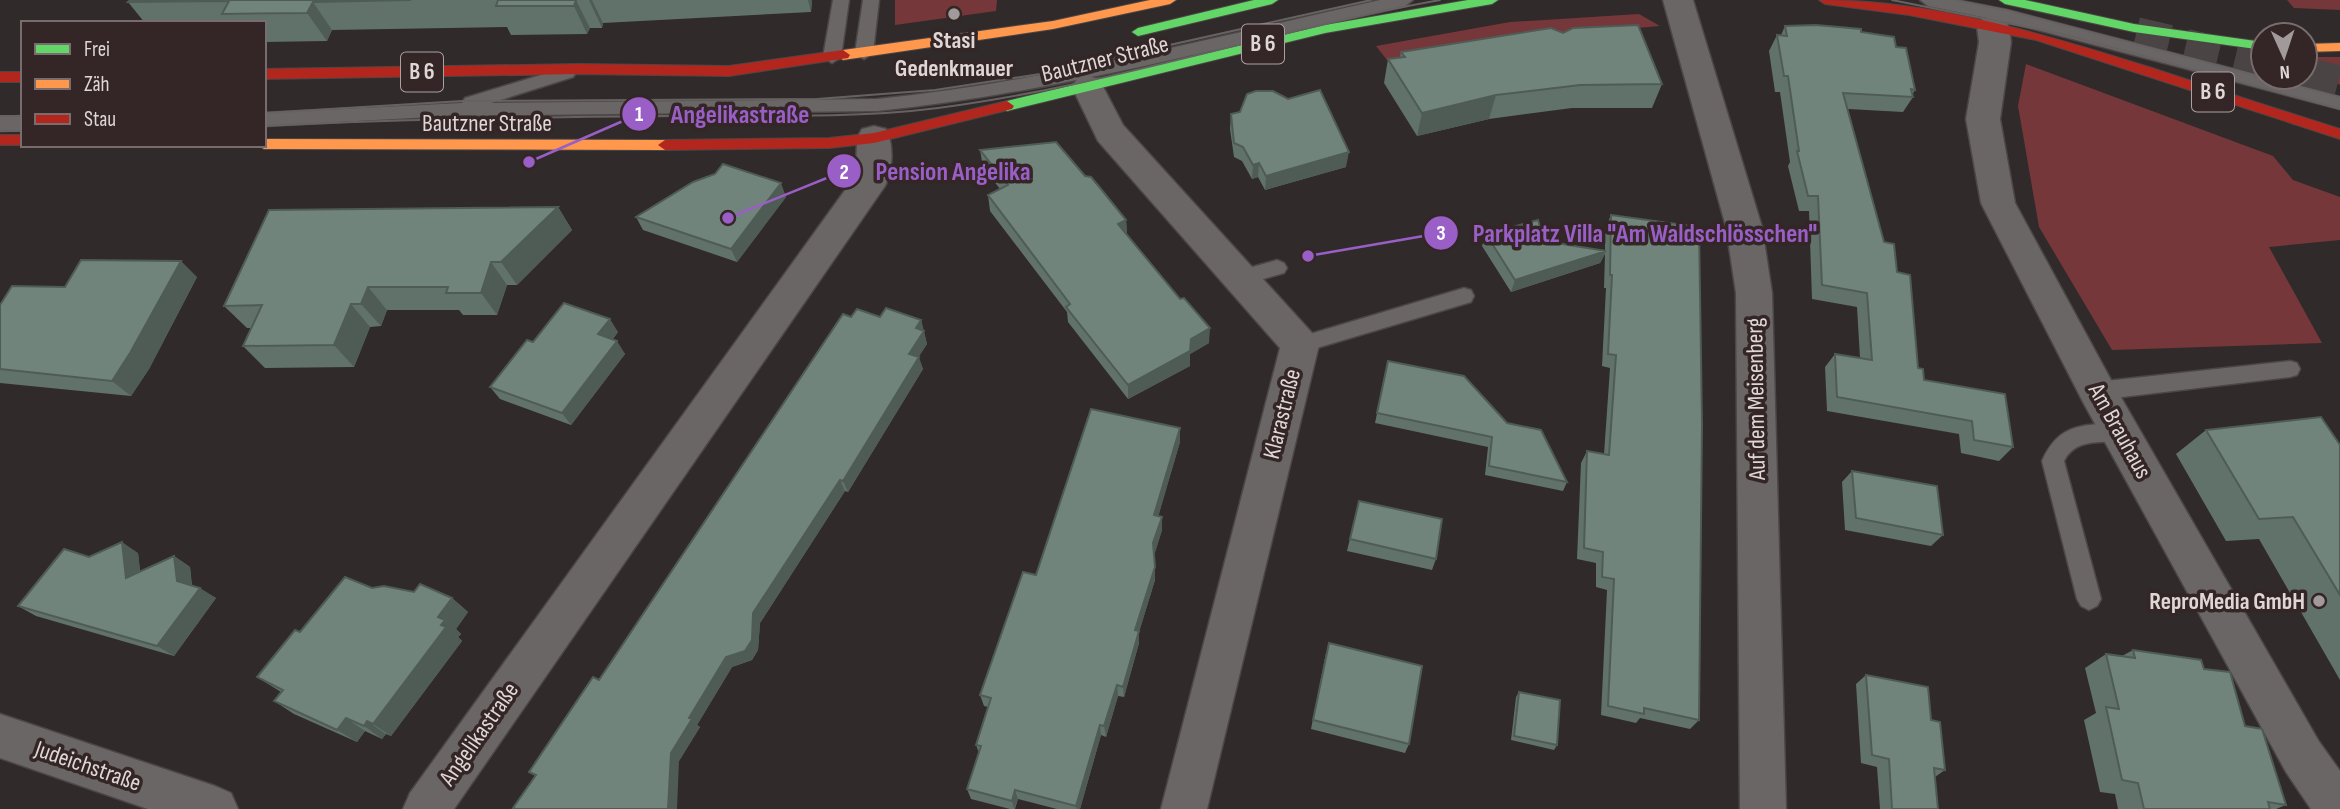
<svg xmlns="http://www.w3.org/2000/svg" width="2340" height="809" viewBox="0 0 2340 809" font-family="'Sofia Sans Condensed',sans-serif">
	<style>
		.green { fill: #76373a }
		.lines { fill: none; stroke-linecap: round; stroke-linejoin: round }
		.primary-tunnel { stroke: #4a4444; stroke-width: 34; stroke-dasharray: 34 17; stroke-linecap: butt }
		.lane-casing { stroke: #4c4646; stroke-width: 3 }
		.street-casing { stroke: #4c4646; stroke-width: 3 }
		.fast-casing { stroke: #4c4646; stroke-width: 2 }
		.slow-casing { stroke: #4c4646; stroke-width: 2 }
		.jam-casing { stroke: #4c4646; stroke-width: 2 }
		.lane { fill: #6b6666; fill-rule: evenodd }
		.street { fill: #6b6666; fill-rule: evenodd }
		.fast { fill: #63d668; fill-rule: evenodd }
		.slow { fill: #ff974d; fill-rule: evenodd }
		.jam { fill: #b3261e; fill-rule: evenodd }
		.tram { stroke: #676262; stroke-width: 2 }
		.wall { fill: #61726a }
		.shaded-wall { fill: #4f5c56 }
		.building { fill: #71847b; stroke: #4f5c56; stroke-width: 2 }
		.poi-dot { fill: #a29a9a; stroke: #342626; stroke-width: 2.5 }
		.labels { text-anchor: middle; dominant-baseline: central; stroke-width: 7; stroke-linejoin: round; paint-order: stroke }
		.shield { fill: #342626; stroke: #aca1a1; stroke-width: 2 }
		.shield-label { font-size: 23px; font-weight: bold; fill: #dfd6d6 }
		.poi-label { font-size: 24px; font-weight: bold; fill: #dfd6d6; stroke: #342626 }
		.street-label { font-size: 24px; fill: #dfd6d6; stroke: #342626 }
		.leader { fill: none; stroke: #995fc6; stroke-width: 2.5 }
		.callout-dot { fill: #995fc6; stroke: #342626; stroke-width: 2.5 }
		.mark-label { font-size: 21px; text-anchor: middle; font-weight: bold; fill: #fff }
		.callout-label { font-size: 26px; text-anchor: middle; font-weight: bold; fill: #995fc6; stroke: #342626; stroke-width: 7; stroke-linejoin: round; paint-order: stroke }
	</style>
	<rect width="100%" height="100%" fill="#302a2a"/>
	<path class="green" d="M895,0H997L996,11L895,25Z
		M2287,0H2340V10L2294,8Z
		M1639,14L1660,26L1525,38L1387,60L1376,46L1510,22Z
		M2305,57H2340V85L2320,73L2305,69Z
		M2026,64L2273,156L2293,180L2340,197V240L2269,247L2322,343L2112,350L2039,227L2018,106Z"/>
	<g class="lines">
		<path class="primary-tunnel" d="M2136,34L2263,64
			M2305,74L2340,83"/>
		<g class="lane-casing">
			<path id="lane" d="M833,0H849L841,57L832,63L823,57Z
				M863,0H879L873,53L864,59L855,53Z
				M1380,0H1413L1405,6C1230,45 1055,93 877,111L449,116L264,126V113L462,103L465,98L567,67L576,73L573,77L491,103L877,99C1047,82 1213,37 1380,0Z
				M1920,0H1956L2007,10L2340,97V109L2007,22L1928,6Z
				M23,116V130L0,131V117Z
				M1277,260L1284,263L1287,268L1284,273L1238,286L1231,283L1228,278L1231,273Z
				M1464,288L1471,290L1474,296L1471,302L1300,353L1293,351L1290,345L1293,339L1300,337Z
				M2290,361L2297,363L2300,369L2297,375L2290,377L2097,400L2090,397L2087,391L2090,385L2097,382Z
				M2120,423L2128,426L2131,432L2128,438C2105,446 2077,435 2064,461L2101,599L2097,606L2089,610L2081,606L2077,599L2042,461C2059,423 2082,425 2120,423Z"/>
		</g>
		<g class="street-casing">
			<path id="street" d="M1663,0H1693L1762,227L1772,293L1786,809H1740L1736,293L1726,227Z
				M1993,16L2004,19L2009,27L2011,42L2000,119L2015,203L2111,380L2318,740L2340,771V809H2311L2286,772L2083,402L1981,203L1966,119L1979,42L1977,27L1982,19Z
				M1088,76L1099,79L1123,125L1313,334L1319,345L1207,809H1161L1280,348L1098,141L1072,87L1077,79Z
				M874,126L886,129C894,144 893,171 885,186L454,809H403L410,793L856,175L857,138L862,129Z
				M0,714L215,786L231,793L238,809H148L0,758Z"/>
		</g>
		<g class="fast-casing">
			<path id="fast" d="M1254,0H1278L1272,4L1138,36L1132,32L1138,28Z
				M1468,0H1498L1492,4L1325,33L1007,111L1000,106L1007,101L1325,25Z
				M1999,0H2025L2134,24L2263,42V50L2134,32L2005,4Z"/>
		</g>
		<g class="slow-casing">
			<path id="slow" d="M1150,0H1176L1170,4L1053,29L843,60L836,55L843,50L1053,21Z
				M2340,43V51L2305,52V44Z
				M264,139L665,140L672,145L665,150L264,149L258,145H264Z"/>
		</g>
		<g class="jam-casing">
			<path id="jam" d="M1819,0C1933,0 2044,34 2152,68C2215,89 2277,109 2340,129V139L2036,40L1909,15L1825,4Z
				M843,50L850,55L848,58L729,76L579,74L264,79V69L579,64L729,66Z
				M0,72H23V82H0Z
				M1007,101L1014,106L1012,109L874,143L829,148L665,150L658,145L665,140L829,138L874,133Z
				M0,135H23V145H0Z"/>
		</g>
		<use href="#lane" class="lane"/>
		<use href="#street" class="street"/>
		<use href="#fast" class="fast"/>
		<use href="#slow" class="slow"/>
		<use href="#jam" class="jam"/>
		<path class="tram" d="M1892,0L2062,34L2340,109
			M1955,0L2006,10L2340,97
			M264,113L462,101L817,99L935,90L1040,74L1371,0
			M0,116H23
			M264,126C401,119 538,117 676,116C763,115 851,119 938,108C1108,86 1272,30 1440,0
			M0,131H23"/>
	</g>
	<path class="wall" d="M130,0H812L811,12L603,23L602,28H590L587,34L511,35L507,27L332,30L327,41L264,42V23H145L128,2Z
		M1785,26L1861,32L1896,47L1915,90L1912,95L1913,97L1903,112L1848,109L1884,242L1897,272L1918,368L1924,380L2013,447L1999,461L1961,453L1959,434L1827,411L1825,367L1835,354L1860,358L1857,307L1812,299L1809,211H1799L1788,166L1790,162L1780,92H1775L1769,51L1777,35H1781Z
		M1401,52L1662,84L1652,108H1572L1489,119L1417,136L1384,83L1388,59L1400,57Z
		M1231,114L1346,167L1265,190L1258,177L1252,179L1242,161L1234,157L1230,129Z
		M980,150L1085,176L1126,220L1127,234L1209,343L1190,354V366L1128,399L1068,322L1067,312L990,211L988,195L1000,189L983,167Z
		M786,197L737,262L643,230L636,217Z
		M558,207L572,230L517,285H507L497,315H463L459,310H387L381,326L370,327L354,367L265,368L243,346L251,328H247L224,306Z
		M1611,215L1699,720L1690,729L1640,718L1636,723L1601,715L1607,590L1596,587V563L1577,559L1581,463L1587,451L1604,454L1610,368L1602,366L1606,288H1604L1605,254L1600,263L1511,292L1482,246L1486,234L1544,241L1605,251V229Z
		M197,277L149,369L131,396L0,383V305L65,287Z
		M851,317H880L921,320L927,344L918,357L923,369L848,492L845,491L760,623L758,650L752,660L732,667L697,725L700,727L679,761L535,776L529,772L599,680Z
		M618,332L613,339L625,354L571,425L500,399L490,387L533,342Z
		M1388,361L1507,423L1567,482L1563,491L1485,475L1488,447L1375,423Z
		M1180,428V442L1158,516L1162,517V530L1154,555L1155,580L1139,632V643L1124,697L1118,696L1106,737L1101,735L1080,809H1057L1018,799L1015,809H1010L971,799L967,789L979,753L976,745L988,707L984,706L980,695L1036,575Z
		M2206,430L2340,445V680L2259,539L2226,541L2176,454Z
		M1852,471L1943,535L1931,546L1845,530L1842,482Z
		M1359,501L1436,559L1432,570L1347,551Z
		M138,553L140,571L174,556L190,567L192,585L216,598L174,656L36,616L18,606L89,557Z
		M372,588L414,592L452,598L468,612L456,629L461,634L458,637L462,641L391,736L386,734L382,739L365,731L357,742L294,714L274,701L281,692L257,677L300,632Z
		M2133,650L2204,669L2245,726L2286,805L2276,809H2118L2115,794L2100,792L2084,720L2096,713L2085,668L2106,654L2122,656Z
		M1326,653L1409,744L1405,753L1311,729Z
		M1866,675L1945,770L1935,777L1938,809H1880L1877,767L1861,763L1856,684Z
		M1519,692L1557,745L1554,750L1511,740L1516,697Z"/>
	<path class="shaded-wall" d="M576,0L590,28L587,34L574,6Z
		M589,0H592L603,23L602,28Z
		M808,0H812L811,12Z
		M313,2L332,30L327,41L307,13Z
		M1496,95L1489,119L1417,136L1422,113Z
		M1349,152L1346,167L1265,190L1266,176Z
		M1259,163L1258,177L1252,179L1253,165Z
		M781,183L786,197L737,262L731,249Z
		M558,207L572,230L517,285L501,262Z
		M1126,220L1127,236L1118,224Z
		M1606,251L1600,263L1511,292L1515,280Z
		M181,261L197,277L149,369L131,396L112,381Z
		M491,262L507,285L497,315L481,293Z
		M368,287L387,310L381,326L361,304Z
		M351,304L370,327L354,367L334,345Z
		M610,319L618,332L606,347L598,334Z
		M921,320L927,344L913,366L909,354L916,328Z
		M1210,328L1209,343L1190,354V366L1128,399V385L1191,339Z
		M617,341L625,354L571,425L562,413Z
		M919,357L923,369L848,492L843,481Z
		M1180,428V442L1155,528L1154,515Z
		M840,480L845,491L760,623L758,650L752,660L732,667L697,725L700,727L679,761L677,809H668L671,753L689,718L753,613Z
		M1162,517V530L1154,556L1153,543Z
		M122,542L138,553L142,588L126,578Z
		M174,556L190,567L192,592L177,581Z
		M1155,567V580L1139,632V643L1124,697L1123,687L1135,630Z
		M200,588L216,598L174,656L157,646Z
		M452,598L468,612L456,629L461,634L458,637L462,641L391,736L373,724L441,625L438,617Z
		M1117,685L1118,696L1106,737L1104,726Z
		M346,718L365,731L357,742L337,730Z
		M367,721L386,734L382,739L364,726Z
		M1100,725L1101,735L1080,809H1077L1076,806Z
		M1015,790L1018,799L1014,809L1012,801Z"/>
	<path class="building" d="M130,0H411L313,2L307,13L222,14L229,1L128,2Z
		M498,0H576L574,6H496Z
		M1638,25L1662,84L1580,85L1496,95L1422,113L1388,59L1405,57L1401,52L1551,28L1563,33L1573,28Z
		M1816,25L1861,29V32L1894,37L1896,47L1906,48L1915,90L1911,89L1913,97L1843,93L1884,242L1894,244L1897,272L1910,275L1918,368L1923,369L1924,380L2005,394L2013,447L1974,440L1972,421L1837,397L1835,354L1872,360L1867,293L1822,285L1818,196H1808L1797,151H1799L1788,76H1784L1777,35L1787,36L1785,26Z
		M1320,90L1349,152L1266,176L1259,163L1253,165L1243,147L1234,143L1231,114L1240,112L1247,94L1256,91H1273L1288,99Z
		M1056,142L1085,176L1091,177L1101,189L1126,220L1118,224L1180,299L1184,298L1210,328L1191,339L1190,351L1128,385L1066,307L1070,304L988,195L1008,185L980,150Z
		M723,164L781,183L731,249L636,217L693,182L715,174Z
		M558,207L501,262H491L481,293H446L448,287H368L361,304H351L334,345L243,346L262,305L224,306L269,210Z
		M1611,215L1699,227L1702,424L1699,720L1644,708V714L1608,706L1614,579L1602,577L1603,552L1584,548L1587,451L1609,455L1616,355L1608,354L1612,275H1610Z
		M1538,220L1544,241L1606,251L1515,280L1486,234Z
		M81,260L181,261L130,353L112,381L0,369V305L12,286L65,287Z
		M564,303L610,319L598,334L617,341L562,413L490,387L527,340L533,342Z
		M886,308L921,320L916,328L924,331L909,354L919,357L843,481L840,480L753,613L752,640L745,651L726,657L689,718L692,719L671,753L668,809H516L513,808L536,775L529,772L593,677L599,680L843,314L851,317L857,309L880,317Z
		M1388,361L1464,376L1507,423L1541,430L1567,482L1489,466L1492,437L1377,413Z
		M1091,409L1180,428L1154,515L1162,517L1153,543L1155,567L1135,630L1139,631L1123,687L1117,685L1104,726L1100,725L1076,806L1015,790L1012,801L967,789L981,746L976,745L991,698L980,695L1023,572L1036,575Z
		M2321,417L2340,445V595L2293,517L2259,519L2206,430Z
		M1852,471L1937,486L1943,535L1856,518Z
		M1359,501L1442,519L1436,559L1350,539Z
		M122,542L126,578L174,556L177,581L200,588L157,646L18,606L64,549L89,557Z
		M345,577L372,588L384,586L414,592L420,584L452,598L438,617L445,620L441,625L446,627L373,724L367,721L364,726L346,718L337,730L274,701L283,690L257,677L295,630L300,632Z
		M1329,643L1422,666L1409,744L1313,720Z
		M2133,650L2201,660L2204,669L2230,672L2245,726L2262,729L2286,805L2268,802L2270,809H2144L2138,783L2122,780L2106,707L2119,709L2106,654L2135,658Z
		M1866,675L1928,687L1931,720L1940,722L1945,770L1934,768L1938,809H1892L1889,759L1872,755Z
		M1519,692L1560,700L1557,745L1514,736Z"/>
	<g class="poi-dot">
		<circle cx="954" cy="14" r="7"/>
		<circle cx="2319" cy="601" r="7"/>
	</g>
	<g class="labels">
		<g class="shield">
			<rect x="1242" y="24.5" width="42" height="39" rx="5"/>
			<rect x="401" y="52.5" width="42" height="39" rx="5"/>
			<rect x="2192" y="72.5" width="42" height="39" rx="5"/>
		</g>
		<g class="shield-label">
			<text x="1263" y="44">B 6</text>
			<text x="422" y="72">B 6</text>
			<text x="2213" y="92">B 6</text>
		</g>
		<g class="poi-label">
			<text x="954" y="40">Stasi<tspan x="954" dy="28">Gedenkmauer</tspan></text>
			<text x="2305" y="601" text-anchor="end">ReproMedia GmbH</text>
		</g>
		<g class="street-label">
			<text transform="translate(1105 59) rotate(-14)">Bautzner Straße</text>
			<text x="487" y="123">Bautzner Straße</text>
			<text transform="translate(1756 399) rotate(-91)">Auf dem Meisenberg</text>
			<text transform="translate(1282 414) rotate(-76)">Klarastraße</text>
			<text transform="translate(2120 431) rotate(61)">Am Brauhaus</text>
			<text transform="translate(479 734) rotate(-55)">Angelikastraße</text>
			<text transform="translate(88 766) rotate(19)">Judeichstraße</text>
		</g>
	</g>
	<path class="leader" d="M529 162L639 114M728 218L844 171M1308 256L1441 233"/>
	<g class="callout-dot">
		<circle cx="529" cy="162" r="7"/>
		<circle cx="728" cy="218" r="7"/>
		<circle cx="1308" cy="256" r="7"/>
		<circle cx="639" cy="114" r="18"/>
		<circle cx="844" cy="171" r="18"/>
		<circle cx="1441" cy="233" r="18"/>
	</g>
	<g class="mark-label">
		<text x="639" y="121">1</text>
		<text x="844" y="179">2</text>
		<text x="1441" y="240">3</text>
	</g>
	<g class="callout-label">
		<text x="740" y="123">Angelikastraße</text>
		<text x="953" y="180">Pension Angelika</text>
		<text x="1645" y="242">Parkplatz Villa "Am Waldschlösschen"</text>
	</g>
	<rect x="21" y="21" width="245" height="126" fill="#342626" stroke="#786c6c" stroke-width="2"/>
	<rect x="35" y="44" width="35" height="10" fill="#63d668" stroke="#786c6c" stroke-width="2"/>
	<text x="84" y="56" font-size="21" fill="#dfd6d6">Frei</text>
	<rect x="35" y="79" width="35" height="10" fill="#ff974d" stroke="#786c6c" stroke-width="2"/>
	<text x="84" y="91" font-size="21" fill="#dfd6d6">Zäh</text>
	<rect x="35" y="114" width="35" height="10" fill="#b3261e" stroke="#786c6c" stroke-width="2"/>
	<text x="84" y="126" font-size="21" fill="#dfd6d6">Stau</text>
	<g transform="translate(2284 56) rotate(177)"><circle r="33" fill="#342626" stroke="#786c6c" stroke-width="2"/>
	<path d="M0-5L12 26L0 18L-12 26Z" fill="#a29a9a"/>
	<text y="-10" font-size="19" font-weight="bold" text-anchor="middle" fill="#dfd6d6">N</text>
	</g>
</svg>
